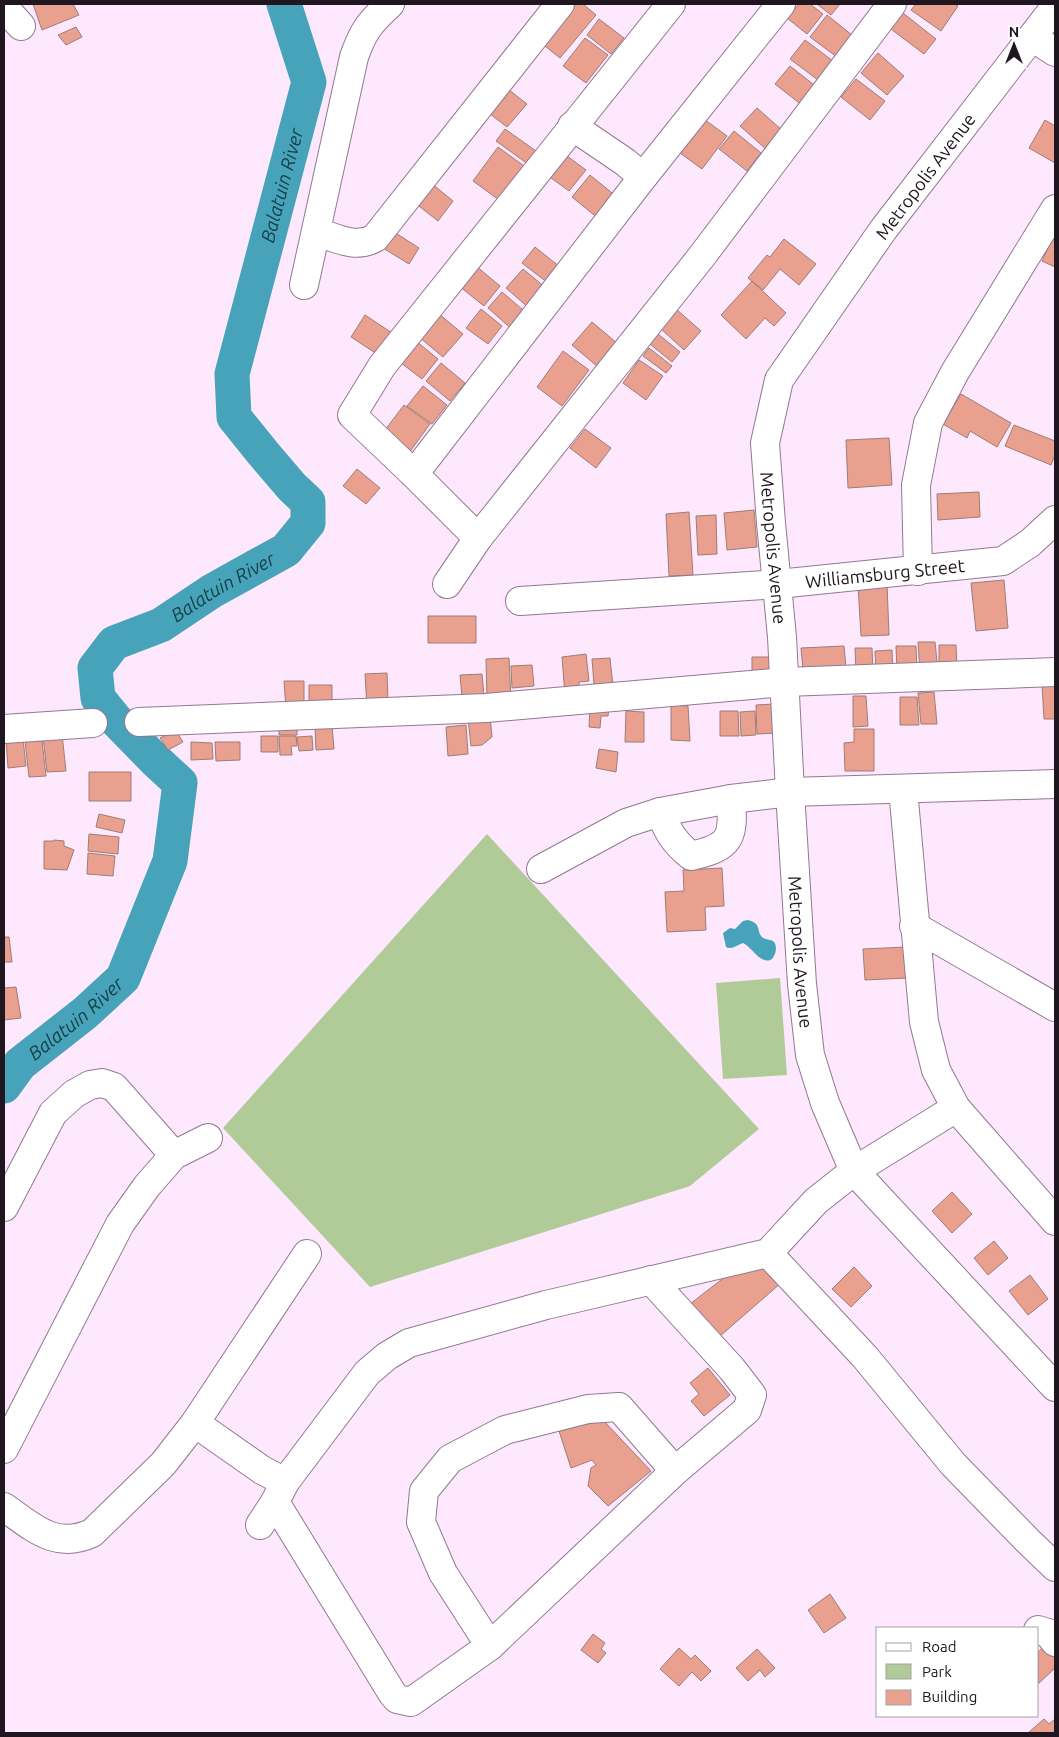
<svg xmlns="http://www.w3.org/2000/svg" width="1059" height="1737" viewBox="0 0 1059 1737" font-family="Ubuntu,sans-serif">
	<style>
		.green { fill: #b0ca98 }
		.water { fill: #47a3b9 }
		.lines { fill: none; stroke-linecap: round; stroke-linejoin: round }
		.river { stroke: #47a3b9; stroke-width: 35 }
		.building { fill: #eaa08f; stroke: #9f7c74 }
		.minor-casing { stroke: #907991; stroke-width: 30 }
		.minor { stroke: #fff; stroke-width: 28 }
		.labels { text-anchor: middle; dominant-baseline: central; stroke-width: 4; stroke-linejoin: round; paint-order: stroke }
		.street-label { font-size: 18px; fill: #1f161f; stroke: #fff }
		.water-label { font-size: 19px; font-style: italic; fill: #143e48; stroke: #fff }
	</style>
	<rect width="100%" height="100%" fill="#fde8fe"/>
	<path class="green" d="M487,834L759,1129L690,1186L370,1287L223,1128Z
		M780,978L787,1075L723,1079L716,983Z"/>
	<path class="water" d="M748,920C762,924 756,930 762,937C765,940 770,939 773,941C778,945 776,955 772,959C761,966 752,947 743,943C737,945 732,950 726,947L723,933L730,928L735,929L743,921Z"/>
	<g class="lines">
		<path class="river" id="s1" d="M4,1086L20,1064L85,1013L123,978L170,861L180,783L155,760L115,719L98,698L95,668L114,643L161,625L212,591L286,550L308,523V502L292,487L263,453L234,417L232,374L309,82L284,4"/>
	</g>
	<path class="building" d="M33,4H73L79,15L42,30Z
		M571,4H583L596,15L560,58L540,42Z
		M799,4H810L823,14L807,34L787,18Z
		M817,4H840L831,15Z
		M916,4H955L958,6L941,31L911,10Z
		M903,13L936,39L924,54L891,29Z
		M827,15L857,39L841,60L810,37Z
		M599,19L624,38L611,54L587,35Z
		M76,27L82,37L66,45L58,35Z
		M585,38L608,55L586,83L563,66Z
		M805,40L837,64L822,83L790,59Z
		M878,53L904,76L887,95L861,73Z
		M790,66L818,88L803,106L775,84Z
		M856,79L885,101L870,120L841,97Z
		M504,86L527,104L507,127L485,110Z
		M757,108L783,131L767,150L740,126Z
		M701,117L727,136L702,169L676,150Z
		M1045,120L1055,126V163L1029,148Z
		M505,129L536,151L528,164L496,141Z
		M734,131L761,153L747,171L719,149Z
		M498,147L524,166L499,200L473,181Z
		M563,153L586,170L569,191L547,175Z
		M590,175L617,197L599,219L572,197Z
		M431,183L453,201L438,221L415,203Z
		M394,232L419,248L409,264L383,248Z
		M1053,237L1055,238V267L1042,261Z
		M784,239L816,264L799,285L780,269L763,290L748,278L767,255L770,257Z
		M535,247L560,267L548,283L522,263Z
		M476,266L500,286L484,306L459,286Z
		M523,269L546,288L529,308L506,288Z
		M752,281L786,313L774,326L765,318L746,339L721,315Z
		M502,292L530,316L515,332L488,308Z
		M481,309L502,326L488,344L466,328Z
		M676,309L701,331L684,350L660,328Z
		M439,314L463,334L443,357L419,337Z
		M365,315L395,335L380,356L351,337Z
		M592,322L618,344L598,367L572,345Z
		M658,334L680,352L672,362L650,344Z
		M416,341L438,359L422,379L400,362Z
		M649,348L672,366L666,373L643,356Z
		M563,351L589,370L562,406L537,387Z
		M639,360L663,376L646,400L623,383Z
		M441,363L465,383L450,401L426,381Z
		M423,386L447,405L432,424L407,406Z
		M961,394L1011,423L997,447L970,431L967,438L943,424Z
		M404,405L430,424L406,457L379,438Z
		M1014,425L1055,441V455L1051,465L1005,446Z
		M585,429L611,448L596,468L570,448Z
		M889,438L892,485L848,488L846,440Z
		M357,469L380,488L366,504L343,486Z
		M979,492L980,517L938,520L937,494Z
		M754,510L757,547L727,550L724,513Z
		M689,512L693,575L669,576L666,514Z
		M716,515L717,554L698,555L696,516Z
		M1004,580L1008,628L976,631L971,583Z
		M887,584L889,635L861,636L858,585Z
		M428,616H476V643H428Z
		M918,642H935L938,671L920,672Z
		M939,645H956L957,668L939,670Z
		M844,646L847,678L804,680L801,648Z
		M896,646H916L917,671L897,672Z
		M855,648H872L873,672H856Z
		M892,650L893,675L876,676L875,651Z
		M586,654L589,681L579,682V694L565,695L562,657Z
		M752,657H770V681H752Z
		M509,658L511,700L487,701L486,659Z
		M610,658L614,696L595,697L592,659Z
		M532,665L534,686L512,688L511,666Z
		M387,673L388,702L367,707L365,674Z
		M482,674L484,696L462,697L460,675Z
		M284,681H304V709H286Z
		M309,685H332V708H309Z
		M1042,685H1055V719H1044Z
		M934,692L937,724H921L918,693Z
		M853,696H866L868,726L853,727Z
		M900,697H917L919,725H900Z
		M774,704L776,733L757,734L756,705Z
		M671,705L688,706L690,741L671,740Z
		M590,706L609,707L608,716H601L600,728L589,727Z
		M626,711L644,712V742H625Z
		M720,711H738L739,736H720Z
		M755,711L756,735L741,736L740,712Z
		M490,716L492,737L482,745L471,746L468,718Z
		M297,723V735H279V724Z
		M466,725L468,754L448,756L446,727Z
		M332,726L334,749L316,750L315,727Z
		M854,729H874V771H845L844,743L854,742Z
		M176,731L183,742L168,750L160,738Z
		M62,734L66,771L47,772L43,736Z
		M261,736H278V752H261Z
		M279,736H296L297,746H291L292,755H280Z
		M312,736L313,750L299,751L297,737Z
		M23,739L26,766L8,768L6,740Z
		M25,741H42L46,776L29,777Z
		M191,742L212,743L213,759L191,760Z
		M215,742H240V760L216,761Z
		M599,749L618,752L616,772L596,768Z
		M89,772H131V801H89Z
		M99,814L125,820L122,833L96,827Z
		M89,834L119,837L118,854L88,851Z
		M54,840L64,841V846L74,850L67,870L44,869V841H54Z
		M88,853L115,856L113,876L87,874Z
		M722,868L724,906L705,907L706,930L667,932L665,892L684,891L683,870Z
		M4,937H9L12,962H4Z
		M906,947L908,978L865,980L863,949Z
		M16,987L21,1018L4,1020V988Z
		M952,1192L972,1214L952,1233L932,1211Z
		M994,1241L1008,1258L988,1275L974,1258Z
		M763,1265L781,1283L719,1337L690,1304L730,1273Z
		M854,1267L872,1286L851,1307L832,1289Z
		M1030,1275L1048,1299L1028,1315L1009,1291Z
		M708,1368L730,1395L704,1416L691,1401L699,1394L690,1383Z
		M603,1420L651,1471L608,1506L588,1486L591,1468L596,1465L592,1460L571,1468L559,1431Z
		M830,1594L846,1618L824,1633L808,1610Z
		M593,1634L605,1643L601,1649L606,1653L598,1663L581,1650Z
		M1045,1645L1055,1656V1668L1038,1684V1652Z
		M679,1648L691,1659L695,1655L711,1671L701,1681L692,1672L679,1686L660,1669Z
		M757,1649L775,1668L765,1677L760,1670L748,1681L736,1668Z
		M1044,1719L1049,1724L1055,1719V1733H1028Z"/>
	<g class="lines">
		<g class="minor-casing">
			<g id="minor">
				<path d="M4,7L21,26"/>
				<path id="s2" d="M1055,7L883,230L779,380L765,443L771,523L782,637L790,792L802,984L810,1055L825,1103L854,1171L1055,1387"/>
				<path d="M1032,37L1055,52"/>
				<path d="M572,126L625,162L643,177"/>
				<path d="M317,232C336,238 356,249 375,238L560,4"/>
				<path d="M304,285L354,57C363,31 370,22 390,4"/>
				<path d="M414,474L643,177L781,4"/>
				<path d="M478,538L414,474L352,415L382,366L671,4"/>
				<path d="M918,571L916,485L928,423L955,372L1055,209"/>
				<path d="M447,584L478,538L702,256L892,4"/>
				<path id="s3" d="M520,601L778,584L1003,561L1030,543L1055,520"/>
				<path d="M139,722L486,708L785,682L1055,672"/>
				<path d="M4,729L93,723"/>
				<path d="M903,789L924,1022L936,1070L956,1108L1055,1221"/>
				<path d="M660,812C668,832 674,842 691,856C731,847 734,838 731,799"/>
				<path d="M541,869L626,823L660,812L731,799L790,792L1055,784"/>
				<path d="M914,926L1055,1007"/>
				<path d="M4,1207L53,1113L74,1094L90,1085L102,1083L114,1087L174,1155"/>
				<path d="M768,1253L865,1357L953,1464L1027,1540L1055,1567"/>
				<path d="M195,1423L262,1470L285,1482"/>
				<path d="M4,1449L120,1224L147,1186L174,1155L208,1138"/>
				<path d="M275,1502L392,1693L397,1699L411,1702L490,1646L675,1471L747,1410L752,1395L732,1369L651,1280"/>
				<path d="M4,1507C33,1527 55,1550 92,1533L163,1464L195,1423L307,1254"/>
				<path d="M260,1525L275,1502L285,1482L367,1373L387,1356L409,1343L546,1305L768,1253L816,1201L854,1171L956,1108"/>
				<path d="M1038,1630L1048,1633L1055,1642"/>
				<path d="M490,1646L443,1573L421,1522L424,1491L450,1459L505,1430L588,1409L619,1407L675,1471"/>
			</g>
		</g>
		<use href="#minor" class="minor"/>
	</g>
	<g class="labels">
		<g class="street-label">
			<text transform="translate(925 176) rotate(-53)">Metropolis Avenue</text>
			<text stroke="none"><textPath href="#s2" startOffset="634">Metropolis Avenue</textPath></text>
			<text stroke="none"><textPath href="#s3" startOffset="366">Williamsburg Street</textPath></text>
			<text stroke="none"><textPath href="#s2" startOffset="1039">Metropolis Avenue</textPath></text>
		</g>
		<g class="water-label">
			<text stroke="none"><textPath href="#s1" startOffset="1149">Balatuin River</textPath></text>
			<text stroke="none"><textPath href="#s1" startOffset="669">Balatuin River</textPath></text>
			<text stroke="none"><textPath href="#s1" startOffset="99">Balatuin River</textPath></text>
		</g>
	</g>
	<rect width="1059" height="1737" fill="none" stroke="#1f161f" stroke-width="10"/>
	<rect x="876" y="1627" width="162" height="90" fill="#ffffff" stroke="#a5a2a5"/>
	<rect x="886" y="1643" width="25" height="8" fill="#ffffff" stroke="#a5a2a5"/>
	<text x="922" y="1652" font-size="15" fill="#1f161f">Road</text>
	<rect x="886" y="1664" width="25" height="15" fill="#b0ca98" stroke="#a5a2a5"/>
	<text x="922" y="1677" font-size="15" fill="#1f161f">Park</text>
	<rect x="886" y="1690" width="25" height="15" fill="#eaa08f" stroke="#a5a2a5"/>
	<text x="922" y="1702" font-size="15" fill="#1f161f">Building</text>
	<g transform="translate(1014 45)" stroke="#ffffff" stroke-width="4" paint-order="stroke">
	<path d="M0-4L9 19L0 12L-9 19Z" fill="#1f161f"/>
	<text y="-8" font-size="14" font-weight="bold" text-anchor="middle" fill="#1f161f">N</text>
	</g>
</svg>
